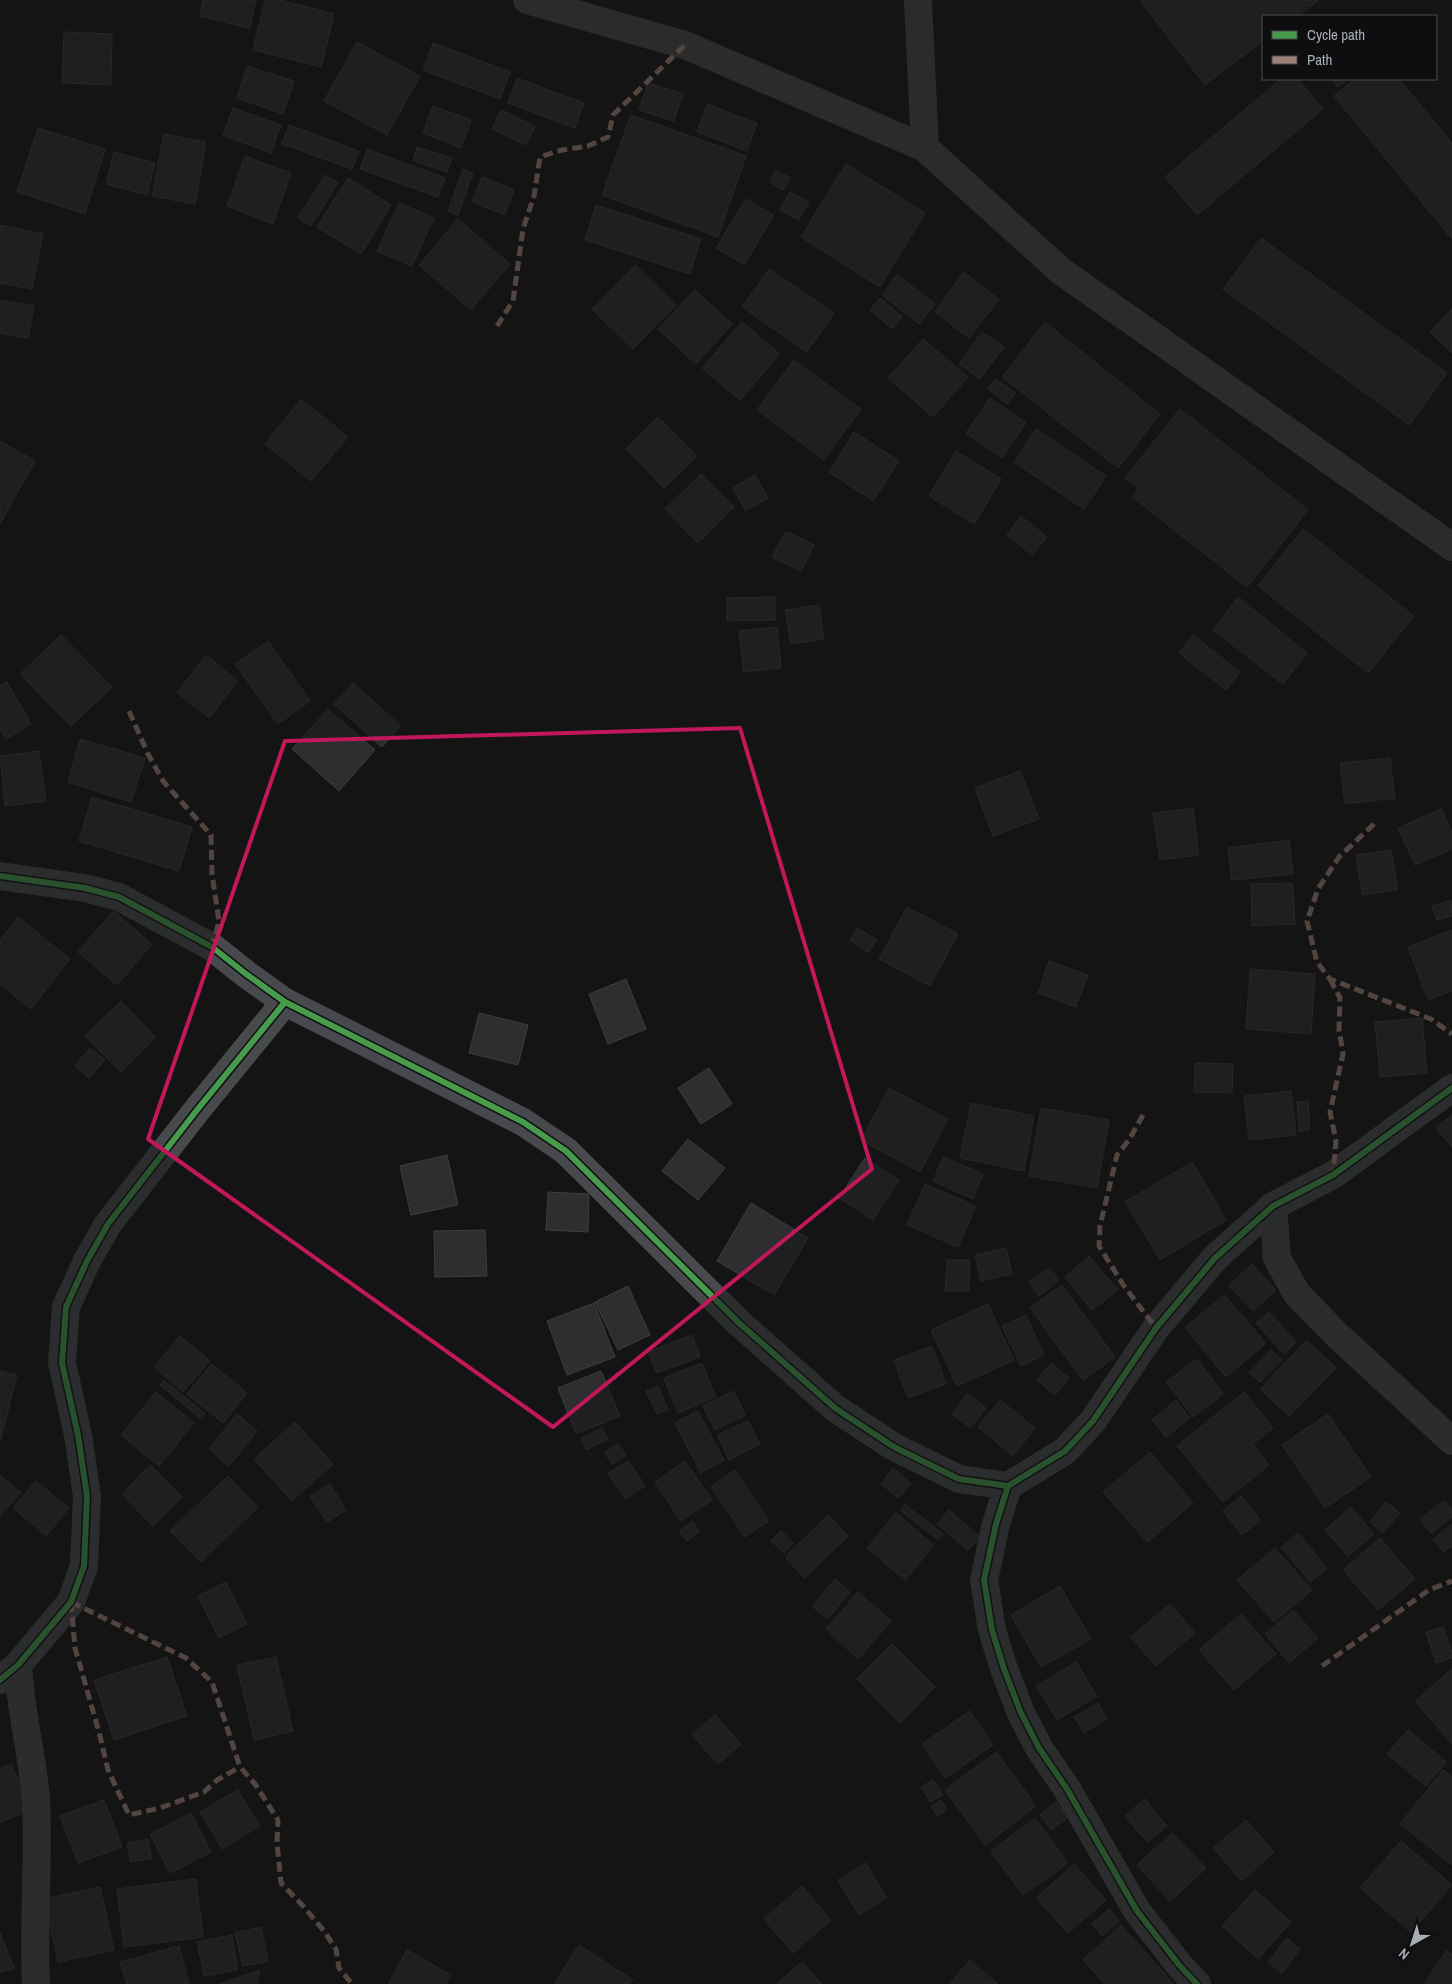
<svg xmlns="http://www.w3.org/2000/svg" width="1452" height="1984" viewBox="0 0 1452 1984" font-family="'Archivo Narrow',sans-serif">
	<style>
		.building { fill: #2e2e30; stroke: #3c3e40 }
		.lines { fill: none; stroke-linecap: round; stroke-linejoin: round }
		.street { stroke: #48494c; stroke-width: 28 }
		.secondary { stroke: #47484a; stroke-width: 28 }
		.quiet { stroke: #9e8076; stroke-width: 5; stroke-dasharray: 10 5; stroke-linecap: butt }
		.cycleway-casing { stroke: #0e0e10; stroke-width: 9 }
		.cycleway { stroke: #469c4c; stroke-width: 6 }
		.marked { fill: none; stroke: #c2185b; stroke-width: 4; stroke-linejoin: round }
	</style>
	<rect width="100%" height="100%" fill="#141414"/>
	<path class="building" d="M203,0H256L250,28L200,16Z
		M265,0H279L334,14L321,67L253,50Z
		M1140,0H1319L1297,16H1263V41L1205,85Z
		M64,32L112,34L111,85L62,83Z
		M357,42L420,76L387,135L324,101Z
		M433,43L510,72L500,99L423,70Z
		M247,66L294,81L283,114L237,98Z
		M517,78L584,103L575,128L508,103Z
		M1281,79H1298L1323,109L1197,215L1165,177Z
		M1331,79H1348L1338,87Z
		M1355,79H1399L1452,143V239L1334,96Z
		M648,83L683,94L674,121L639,110Z
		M707,104L757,123L747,151L697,132Z
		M433,106L471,120L461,148L423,133Z
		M233,108L281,125L271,153L223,135Z
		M501,110L535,126L526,145L492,129Z
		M631,115L746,156L718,237L602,195Z
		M289,125L359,151L352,169L282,144Z
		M38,128L105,149L85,214L17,192Z
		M164,134L206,142L195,204L152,196Z
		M417,147L452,158L447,172L413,161Z
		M367,149L445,178L438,197L360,169Z
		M114,152L155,163L147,195L106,184Z
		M245,156L291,173L273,224L227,206Z
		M846,164L925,213L880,287L801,237Z
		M463,169L473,173L458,215L448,211Z
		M776,170L790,178L783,190L770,182Z
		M325,175L338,183L311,226L298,218Z
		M482,177L514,190L505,215L472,202Z
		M348,178L391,205L361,254L317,227Z
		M790,192L809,202L798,220L780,210Z
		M746,199L774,215L744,265L716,248Z
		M399,203L434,218L412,266L377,251Z
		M596,205L701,239L690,274L585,240Z
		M458,219L510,264L471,310L419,265Z
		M0,225L43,234L32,289L0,283Z
		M1261,238L1447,373L1409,425L1223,289Z
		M635,265L676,305L633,349L592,309Z
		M769,269L834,313L807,352L742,307Z
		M964,272L999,299L969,338L935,312Z
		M897,275L935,304L919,324L882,295Z
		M695,290L732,324L696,364L658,329Z
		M880,298L902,317L892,329L870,310Z
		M0,300L34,306L28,338L0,333Z
		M1452,309V353L1430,332Z
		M742,322L780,354L740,400L702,368Z
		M1045,322L1160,414L1118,468L1002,377Z
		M982,332L1004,347L980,379L959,364Z
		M923,339L968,377L933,417L888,378Z
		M794,360L861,409L824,460L757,410Z
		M996,379L1016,393L1007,404L988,389Z
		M990,398L1026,423L1002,458L966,433Z
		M301,399L348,437L311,481L265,444Z
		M1180,409L1308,510L1247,587L1132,497L1139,489L1125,478Z
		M658,417L697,456L664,488L626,449Z
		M1036,429L1106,476L1084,509L1014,462Z
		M854,432L899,461L873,501L829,472Z
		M0,441L35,461L0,524Z
		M956,451L1001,479L974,524L929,496Z
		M701,474L734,507L698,543L665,509Z
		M755,475L768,498L746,511L733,488Z
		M1021,516L1047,537L1032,555L1007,535Z
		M1303,529L1414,616L1368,673L1258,586Z
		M786,531L814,545L801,571L772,557Z
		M775,597V620L727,621V598Z
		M1238,597L1307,653L1283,684L1213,630Z
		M819,605L824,639L791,644L785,610Z
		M777,627L781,668L744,672L739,631Z
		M61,635L112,687L71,726L20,674Z
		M1193,635L1240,672L1226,690L1179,653Z
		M268,641L310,701L278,724L235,664Z
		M206,655L238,681L209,718L177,693Z
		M7,682L31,724L6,739L0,728V686Z
		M353,683L401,726L382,747L334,704Z
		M328,709L375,750L339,791L292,749Z
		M80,739L145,758L131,802L68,782Z
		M39,751L46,801L5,806L0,756Z
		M1390,758L1395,798L1345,804L1340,763Z
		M1020,771L1039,819L993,836L975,788Z
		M92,797L192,827L179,871L79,841Z
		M1193,808L1199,855L1160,860L1153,813Z
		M1441,809L1452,832V849L1415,865L1398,828Z
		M1289,840L1293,874L1232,880L1228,848Z
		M1391,850L1398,890L1362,895L1356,855Z
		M1293,883L1295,924L1252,926L1251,884Z
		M1451,900L1452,916L1437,920L1432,906Z
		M907,907L958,934L930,986L879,959Z
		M113,911L152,944L117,985L78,952Z
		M18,917L70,959L31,1009L0,984V940Z
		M858,928L877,940L868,953L850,940Z
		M1452,930V991L1428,1000L1408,947Z
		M1049,961L1088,975L1076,1007L1038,993Z
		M1250,969L1315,974L1311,1034L1246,1029Z
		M626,979L646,1029L608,1044L589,994Z
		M121,1001L156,1037L121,1072L85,1036Z
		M479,1013L528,1025L518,1065L469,1053Z
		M1422,1018L1427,1073L1380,1077L1375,1022Z
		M90,1048L105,1060L89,1078L75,1066Z
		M1195,1063L1233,1064L1232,1093L1194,1092Z
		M709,1068L732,1104L701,1124L678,1088Z
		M889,1088L948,1119L920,1172L861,1140Z
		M1291,1091L1296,1135L1249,1140L1244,1096Z
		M1308,1101L1310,1130L1299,1132L1297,1102Z
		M971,1103L1034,1116L1024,1171L960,1158Z
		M1041,1108L1109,1120L1097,1188L1029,1176Z
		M1452,1115V1147L1436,1128Z
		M688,1139L725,1168L698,1200L662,1171Z
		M447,1155L458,1205L411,1215L400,1166Z
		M943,1157L983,1174L973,1199L933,1181Z
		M865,1158L899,1180L873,1220L839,1198Z
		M1192,1162L1226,1220L1160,1260L1125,1202Z
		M925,1184L976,1206L958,1247L907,1225Z
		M548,1192L589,1194L588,1232L546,1230Z
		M751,1203L808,1238L774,1295L717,1261Z
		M485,1230L487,1276L435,1277L434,1231Z
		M1006,1248L1012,1274L981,1281L975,1255Z
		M1089,1256L1118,1290L1092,1310L1065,1277Z
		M947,1260H970L969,1291H945Z
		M1252,1264L1276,1290L1253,1311L1229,1286Z
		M1049,1268L1059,1280L1039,1296L1029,1282Z
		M1062,1285L1115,1357L1083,1380L1030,1308Z
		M628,1286L650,1335L618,1350L595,1302Z
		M1224,1295L1266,1343L1226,1377L1185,1328Z
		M594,1303L615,1357L567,1375L547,1321Z
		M988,1304L1014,1360L957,1386L931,1330Z
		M1269,1312L1296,1342L1284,1354L1256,1323Z
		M1026,1315L1044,1355L1021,1366L1002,1326Z
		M692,1335L700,1357L657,1373L648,1352Z
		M180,1336L210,1361L183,1392L154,1367Z
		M1307,1340L1336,1368L1289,1416L1260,1389Z
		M932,1346L946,1384L908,1398L894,1360Z
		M1271,1350L1282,1360L1260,1382L1249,1373Z
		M1197,1359L1223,1394L1193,1417L1166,1382Z
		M702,1363L716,1397L678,1413L664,1378Z
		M1051,1363L1069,1378L1055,1395L1037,1380Z
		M212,1364L247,1393L223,1423L187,1394Z
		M0,1371L17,1375L0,1442Z
		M601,1371L620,1416L576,1434L558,1388Z
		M164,1380L205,1413L200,1418L160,1385Z
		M658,1386L668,1410L657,1414L646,1391Z
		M734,1391L745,1415L715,1430L703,1406Z
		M156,1392L194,1423L159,1466L121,1435Z
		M1244,1392L1273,1428L1253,1444L1269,1465L1223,1502L1177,1446Z
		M968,1393L986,1408L970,1428L952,1414Z
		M1000,1400L1035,1428L1013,1456L978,1427Z
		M1176,1400L1190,1418L1166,1437L1152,1420Z
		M698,1411L724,1460L701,1473L675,1423Z
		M237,1414L257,1431L229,1466L209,1449Z
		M1328,1414L1371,1477L1325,1508L1282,1445Z
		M748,1421L760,1444L729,1460L717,1435Z
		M295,1422L333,1464L292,1501L254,1459Z
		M602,1428L608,1439L586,1450L581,1438Z
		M618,1444L626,1456L612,1464L604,1452Z
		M1150,1452L1193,1503L1147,1542L1103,1492Z
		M629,1461L645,1486L625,1499L608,1473Z
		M685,1461L712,1500L681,1521L655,1482Z
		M150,1465L182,1497L153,1526L122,1494Z
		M893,1468L911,1483L899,1498L881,1484Z
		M735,1470L769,1521L745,1537L711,1487Z
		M0,1475L21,1493L0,1516Z
		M228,1476L258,1507L201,1562L170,1531Z
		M36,1481L69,1508L46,1536L13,1508Z
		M330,1484L346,1510L327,1522L310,1496Z
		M1241,1496L1260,1520L1242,1535L1223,1511Z
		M1444,1500L1452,1510V1517L1431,1533L1420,1519Z
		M1386,1502L1400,1513L1383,1533L1370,1522Z
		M905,1504L943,1534L938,1540L900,1510Z
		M1351,1507L1374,1534L1348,1556L1325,1530Z
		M949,1510L980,1537L968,1550L937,1524Z
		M896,1513L934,1545L905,1580L867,1548Z
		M828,1515L848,1536L805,1578L785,1557Z
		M692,1521L700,1532L687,1541L679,1531Z
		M1452,1524V1546L1444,1552L1433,1539Z
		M781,1531L793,1543L784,1553L771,1541Z
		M1298,1533L1327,1568L1310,1582L1281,1547Z
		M1380,1538L1415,1579L1378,1610L1343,1570Z
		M1275,1548L1312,1590L1274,1622L1237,1580Z
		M835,1579L850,1592L827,1619L812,1606Z
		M226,1582L247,1624L219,1638L198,1596Z
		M1060,1586L1091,1639L1041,1667L1011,1615Z
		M858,1592L891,1621L858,1659L826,1629Z
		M1170,1604L1195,1633L1156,1666L1131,1637Z
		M1293,1610L1318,1638L1289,1663L1265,1634Z
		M1241,1614L1276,1654L1234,1690L1199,1650Z
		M1443,1627L1452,1652V1658L1436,1663L1426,1632Z
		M892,1644L935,1687L900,1723L857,1679Z
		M167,1657L187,1716L114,1740L94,1680Z
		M276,1657L293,1731L254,1740L237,1665Z
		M1076,1662L1097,1696L1057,1720L1036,1686Z
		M1452,1669V1744L1415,1701Z
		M1098,1703L1107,1719L1084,1733L1074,1717Z
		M970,1711L993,1745L945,1778L922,1744Z
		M715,1715L741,1744L718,1764L692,1735Z
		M1408,1730L1446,1762L1426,1786L1387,1754Z
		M996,1752L1036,1806L985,1845L945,1790Z
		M11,1764L31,1809L0,1823V1769Z
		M1443,1770L1452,1777V1865L1400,1824Z
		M933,1780L943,1795L930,1802L921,1787Z
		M238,1790L260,1826L222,1849L200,1812Z
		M1145,1799L1167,1826L1147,1842L1125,1816Z
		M104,1800L122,1847L78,1863L60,1816Z
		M941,1800L947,1809L937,1816L931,1807Z
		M1056,1802L1068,1817L1052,1830L1040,1815Z
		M191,1813L211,1852L170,1873L150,1834Z
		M1035,1818L1068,1863L1023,1895L991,1851Z
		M1246,1820L1274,1852L1242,1881L1213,1848Z
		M1172,1833L1206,1868L1170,1901L1137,1865Z
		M148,1839L152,1859L130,1862L127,1843Z
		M1401,1841L1452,1885L1411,1932L1360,1888Z
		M866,1863L887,1898L859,1915L838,1880Z
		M1074,1864L1106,1900L1068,1933L1036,1898Z
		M196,1879L203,1937L124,1947L117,1889Z
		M802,1886L831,1920L793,1953L764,1919Z
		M100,1887L114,1950L58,1962L44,1899Z
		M1255,1890L1291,1922L1258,1959L1222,1926Z
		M1109,1909L1119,1921L1102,1936L1092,1924Z
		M1121,1925L1174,1984H1105L1083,1960Z
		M261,1927L268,1961L243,1966L235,1933Z
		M0,1933L14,1968L0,1973Z
		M232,1935L238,1970L204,1976L197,1942Z
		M1287,1938L1300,1949L1282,1973L1268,1962Z
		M579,1945L633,1980L630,1984H554Z
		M179,1946L189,1984H127L120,1962Z
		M407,1950L451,1975L446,1984H388Z
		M1447,1950L1452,1954V1984H1424Z
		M970,1960L998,1984H949Z
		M802,1962L822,1984H776Z
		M260,1970L257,1984H219Z"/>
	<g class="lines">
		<path class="street" d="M0,876L85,888L119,897L212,947L246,974L285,1002L523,1122L566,1151L738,1322L835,1408L894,1447L959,1479L1008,1486L1065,1451L1093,1421L1156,1328L1215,1258L1273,1206L1333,1175L1452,1088
			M1273,1206L1277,1258L1297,1294L1336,1334L1452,1441
			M1008,1486L996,1524L984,1580L992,1630L1004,1669L1021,1713L1039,1748L1067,1789L1137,1911L1180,1966L1197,1984
			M18,1665C20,1711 33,1755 36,1801C39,1862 33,1923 36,1984
			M0,1680L18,1665L71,1602L84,1566L87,1496L78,1435L62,1363L66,1307L87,1261L108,1224L197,1110L285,1002"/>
		<path class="secondary" d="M527,0L685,45L925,148L1061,271L1452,547
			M918,0L925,148"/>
		<path class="quiet" d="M497,326L513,301L523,229L534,196L540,157L562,150L588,146L608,137L613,115L685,45
			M129,711L148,754L163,781L211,835L212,874L219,921L212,947
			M1374,824L1339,857L1318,889L1307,921L1317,962L1330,979L1431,1019L1452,1034
			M1330,979L1340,998L1339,1029L1343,1054L1330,1112L1336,1141L1333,1175
			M1143,1115L1129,1140L1117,1155L1100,1226L1099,1246L1124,1286L1156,1328
			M71,1602L186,1658L212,1682L240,1767L255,1784L278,1820L277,1843L281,1883L304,1907L324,1931L336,1949L339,1968L352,1984
			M71,1602L75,1648L99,1732L108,1770L129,1815L160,1808L204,1792L217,1780L240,1767
			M1322,1666L1429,1590L1452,1581"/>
		<g class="cycleway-casing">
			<path id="cycleway" d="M0,876L85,888L119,897L212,947L246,974L285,1002L523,1122L566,1151L738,1322L835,1408L894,1447L959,1479L1008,1486L1065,1451L1093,1421L1156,1328L1215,1258L1273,1206L1333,1175L1452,1088
				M1008,1486L996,1524L984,1580L992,1630L1004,1669L1021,1713L1039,1748L1067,1789L1137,1911L1180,1966L1197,1984
				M0,1680L18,1665L71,1602L84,1566L87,1496L78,1435L62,1363L66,1307L87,1261L108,1224L197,1110L285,1002"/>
		</g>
		<use href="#cycleway" class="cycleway"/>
	</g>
	<path d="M0 0H1452V1984H0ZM740,728L872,1169L553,1427L148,1139L285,741Z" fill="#141414" fill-opacity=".55" fill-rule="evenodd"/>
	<path class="marked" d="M740,728L872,1169L553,1427L148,1139L285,741Z"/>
	<rect x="1262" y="15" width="175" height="65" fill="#0e0e10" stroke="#4b4d52"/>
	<rect x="1272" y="31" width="25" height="8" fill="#469c4c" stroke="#4b4d52"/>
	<text x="1307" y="40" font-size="15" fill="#a6abb4">Cycle path</text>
	<rect x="1272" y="56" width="25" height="8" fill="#9e8076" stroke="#4b4d52"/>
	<text x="1307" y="65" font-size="15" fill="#a6abb4">Path</text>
	<g transform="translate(1412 1944) rotate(219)" stroke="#0e0e10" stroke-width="4" paint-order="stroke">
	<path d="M0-4L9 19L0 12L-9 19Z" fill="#a6abb4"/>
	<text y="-8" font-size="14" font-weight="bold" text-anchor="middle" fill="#a6abb4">N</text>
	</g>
</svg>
